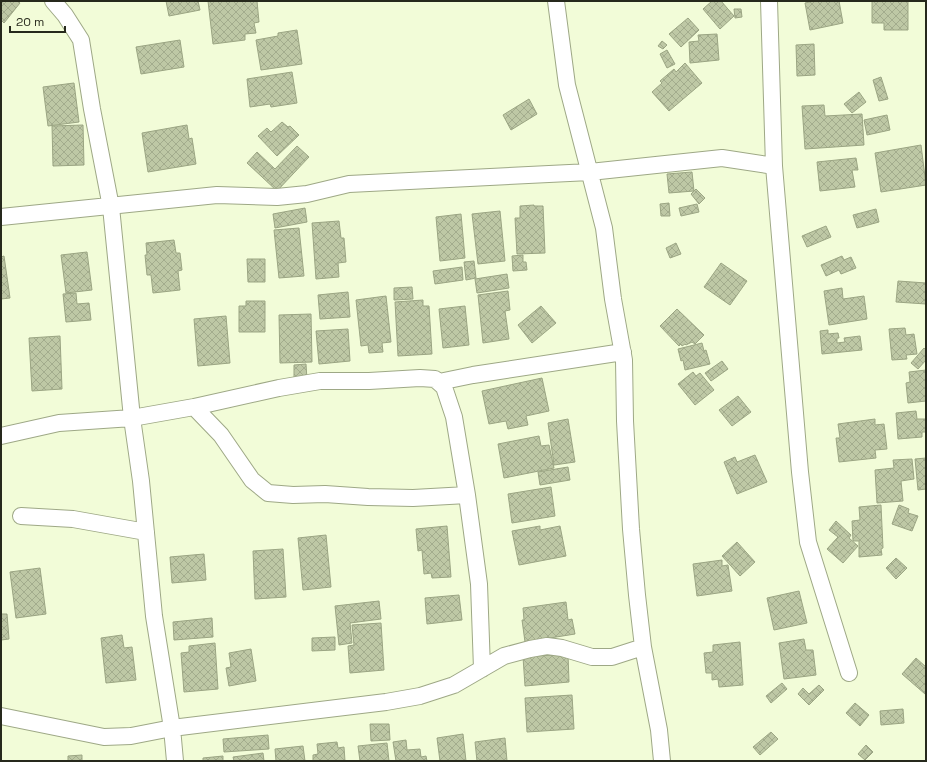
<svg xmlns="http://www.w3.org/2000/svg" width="927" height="762" viewBox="0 0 927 762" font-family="'Space Grotesk',sans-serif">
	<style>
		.building { fill: url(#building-cross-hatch); stroke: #9ba583 }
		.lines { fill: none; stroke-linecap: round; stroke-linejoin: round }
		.street-casing { stroke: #9ea886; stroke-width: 18 }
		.street { stroke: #fff; stroke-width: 16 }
	</style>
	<defs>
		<pattern id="building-cross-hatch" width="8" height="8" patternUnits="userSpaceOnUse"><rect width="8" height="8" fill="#bec8a5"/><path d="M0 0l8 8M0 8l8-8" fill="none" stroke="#a3ac8d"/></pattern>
	</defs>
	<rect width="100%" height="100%" fill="#f2fcd8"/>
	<path class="building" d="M1,1H18L20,3L4,23L1,20Z
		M166,1H198L200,10L169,16Z
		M208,1H257L259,22L254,23L256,33L245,34V40L213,44Z
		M712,1H721L734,16L720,29L703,9Z
		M814,1H839L843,23L810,30L805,3Z
		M872,1H908V30H884V23H872Z
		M734,9H741L742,17L735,18Z
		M688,18L699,30L681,47L669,34Z
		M297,30L302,64L261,70L256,40L278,36V33Z
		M717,34L719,60L690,63L689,42L699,41L698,35Z
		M180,40L184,67L141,74L136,47Z
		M662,41L667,45L663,49L658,46Z
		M814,44L815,75L797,76L796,45Z
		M667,50L675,64L667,68L660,54Z
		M685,63L702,83L669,111L652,92L662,83L660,81L674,69L676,72Z
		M292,72L297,103L271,107L270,104L250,107L247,79Z
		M881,77L888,99L879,101L873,80Z
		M74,83L79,122L48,126L43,87Z
		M859,92L866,102L852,113L844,104Z
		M529,99L537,114L511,130L503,115Z
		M824,105L825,116L862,114L864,145L805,149L802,106Z
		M887,115L890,130L867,135L864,120Z
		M282,122L288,127L290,126L299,135L277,156L258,136L267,128L271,132Z
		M83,125L84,165L53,166L52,126Z
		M187,125L189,139L192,138L196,164L148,172L142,133Z
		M921,145L926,185L881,192L875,153Z
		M297,146L309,157L277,191L247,163L257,152L275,169Z
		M856,158L858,170H852L855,187L820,191L817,162Z
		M692,172L694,191L669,193L667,174Z
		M696,189L705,198L699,204L691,194Z
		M669,203L670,216H661L660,204Z
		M697,204L699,212L681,216L679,208Z
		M534,205V206H543L545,253L517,254L515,218H520V206Z
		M305,208L307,222L275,228L273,214Z
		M876,209L879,222L857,228L853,215Z
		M500,211L505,261L478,264L472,214Z
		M461,214L465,258L440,261L436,217Z
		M339,221L341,238H344L346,262L338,263L339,277L316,279L312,223Z
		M826,226L831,237L807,247L802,236Z
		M299,228L304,276L279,278L274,230Z
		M174,240L176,253H180L182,270L178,271L180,290L153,293L151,275H147L145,255H147L146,243Z
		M676,243L681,254L670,258L666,248Z
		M87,252L92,290L66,293L61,255Z
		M523,255V262H526L527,270L513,271L512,256Z
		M4,256L10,298L1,299V257Z
		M842,256L844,260L851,257L856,268L841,274L839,270L826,276L821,265Z
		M247,259H265V282H248Z
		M474,261L476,278L466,280L464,262Z
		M721,263L747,281L730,305L704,287Z
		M462,267L463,280L435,284L433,271Z
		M507,274L509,288L477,293L475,279Z
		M898,281L926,283V304L896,302Z
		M412,287L413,299L394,300V288Z
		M842,288L843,299L864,296L867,319L829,325L824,291Z
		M508,291L510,310L505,311L509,339L483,343L478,295Z
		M348,292L350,317L320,319L318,295Z
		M76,293L77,304L89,303L91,320L66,322L63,294Z
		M386,296L391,342L382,343L383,352L369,353L368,345L361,346L356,300Z
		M423,300V306H429L432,354L398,356L395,302Z
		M246,301H265V332H239V306H246Z
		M465,306L469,345L443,348L439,309Z
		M541,306L556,323L532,343L518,325Z
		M677,309L704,335L695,344L692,342L686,345L685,344L682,346L681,344L679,346L660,326Z
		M311,314L312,362L280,363L279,315Z
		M226,316L230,363L198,366L194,319Z
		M905,328L906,335L914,334L917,354L906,355L907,359L892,360L889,329Z
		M348,329L350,361L319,364L316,331Z
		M828,330V334L838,333L839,338H837V343L845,342L844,338L860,336L862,350L822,354L820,331Z
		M60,336L62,389L32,391L29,338Z
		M702,343L704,351L706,350L710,364L685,370L683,360L681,361L678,349Z
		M924,348L926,350V360L918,369L911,363Z
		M722,361L728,369L711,381L705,373Z
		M306,364L307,380L294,381V365Z
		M926,370V401L908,403L906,383L910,382L909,372Z
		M693,372L696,376L700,373L714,390L695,405L678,384Z
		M542,378L549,411L526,416L528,425L508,429L506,421L489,424L482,391Z
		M738,396L751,412L732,426L719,410Z
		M916,411L917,419H926V432H922V437L898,439L896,413Z
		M568,419L575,462L554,465L548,423Z
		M875,419V425L884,424L887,449L875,450L876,458L839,462L836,438H840L838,424Z
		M539,436L541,446L549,445L554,468L504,478L498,444Z
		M755,455L767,482L737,494L724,462L735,457L737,462Z
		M926,458V489L918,490L915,459Z
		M912,459L914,479L901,481L903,501L877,503L875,470L894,468L893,460Z
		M568,467L570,480L540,485L538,472Z
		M551,487L555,516L512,523L508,494Z
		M881,505L883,548L881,549L882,555L859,557V541H853L852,521L860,520L859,507Z
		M899,505L909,509L908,513L918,516L912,531L892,524Z
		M836,521L851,535L849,538L858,546L843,563L827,549L838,537L829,530Z
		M447,526L451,577L432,578L431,573L424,574L422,550L418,551L416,529Z
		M540,526V530L560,526L566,556L519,565L512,531Z
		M326,535L331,587L303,590L298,538Z
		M737,542L755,562L740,576L722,556Z
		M283,549L286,597L255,599L253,551Z
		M204,554L206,580L172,583L170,557Z
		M896,558L907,568L896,579L886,568Z
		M722,560V566L728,565L732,591L697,596L693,564Z
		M40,568L46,614L16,618L10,572Z
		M799,591L807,623L774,630L767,598Z
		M459,595L462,620L427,624L425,598Z
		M379,601L381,619L350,623L352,643L339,645L335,606Z
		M566,602L568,620L572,619L575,634L525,642L522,620H524L523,608Z
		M1,614H7L9,639L1,640Z
		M212,618L213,637L174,640L173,622Z
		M381,623L384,670L350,673L348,646L354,645L352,625Z
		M122,635L124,648L132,647L136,680L106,683L101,638Z
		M335,637V650L312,651V638Z
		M804,639L806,650H813L816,675L784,679L779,643Z
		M740,642L743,685L719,687L718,679L712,680V673H706L704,653L713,652V645Z
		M215,643L218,689L184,692L181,653L189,652V646Z
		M251,649L256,681L229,686L226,668L231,667L229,653Z
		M568,654L569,682L525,686L523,657Z
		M916,658L926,667V693L925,694L902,674Z
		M782,683L787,689L771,703L766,696Z
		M819,685L824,690L809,705L798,694L803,688L809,694Z
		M572,695L574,729L527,732L525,698Z
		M855,703L869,715L860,726L846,713Z
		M903,709L904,723L881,725L880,711Z
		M370,724H389L390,740L371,741Z
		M771,732L778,739L760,755L753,747Z
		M463,734L466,761H440L437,738Z
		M268,735L269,749L224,752L223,739Z
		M505,738L507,761H477L475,742Z
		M406,740L407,750L420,749L421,757L426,756L427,761H396L393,742Z
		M337,742L338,748L344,747L345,761H313V755L318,754L317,744Z
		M387,743L389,761H360L358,746Z
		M866,745L873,752L865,760L858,754Z
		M303,746L305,761H276L275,749Z
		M263,753L264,761H234L233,757Z
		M82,755V761H68V756Z
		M223,756V761H203V758Z"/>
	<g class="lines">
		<g class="street-casing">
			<path id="street" d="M53,1L65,15L81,40L92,109L111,207L132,418L141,481L154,616L172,728L175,761
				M556,1L567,85L604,228L613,299L624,360L625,421L631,529L637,595L643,647L659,730L662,761
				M769,1L774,166L800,472L808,542L849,673
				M1,217L217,195L277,197L307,194L349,184L590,172L722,158L774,166
				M439,382L473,375L623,352
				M194,407L221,435L252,480L268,493L293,495L325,494L368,497L413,498L467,495
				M1,436L59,423L132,418L194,407L279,388L320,381H369L420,378L435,379L444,387L454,417L467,495L479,584L482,669
				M21,516L73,519L146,532
				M1,716L104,737L131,736L172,728L386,702L420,696L454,685L504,656L530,649L547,646L562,648L592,657H612L643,647"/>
		</g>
		<use href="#street" class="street"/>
	</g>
	<rect width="927" height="762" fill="none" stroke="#26291c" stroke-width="4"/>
	<path d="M10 26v6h55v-6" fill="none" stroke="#26291c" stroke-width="2"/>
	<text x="16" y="26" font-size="12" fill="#26291c" stroke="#f2fcd8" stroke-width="3" paint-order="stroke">20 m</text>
</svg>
